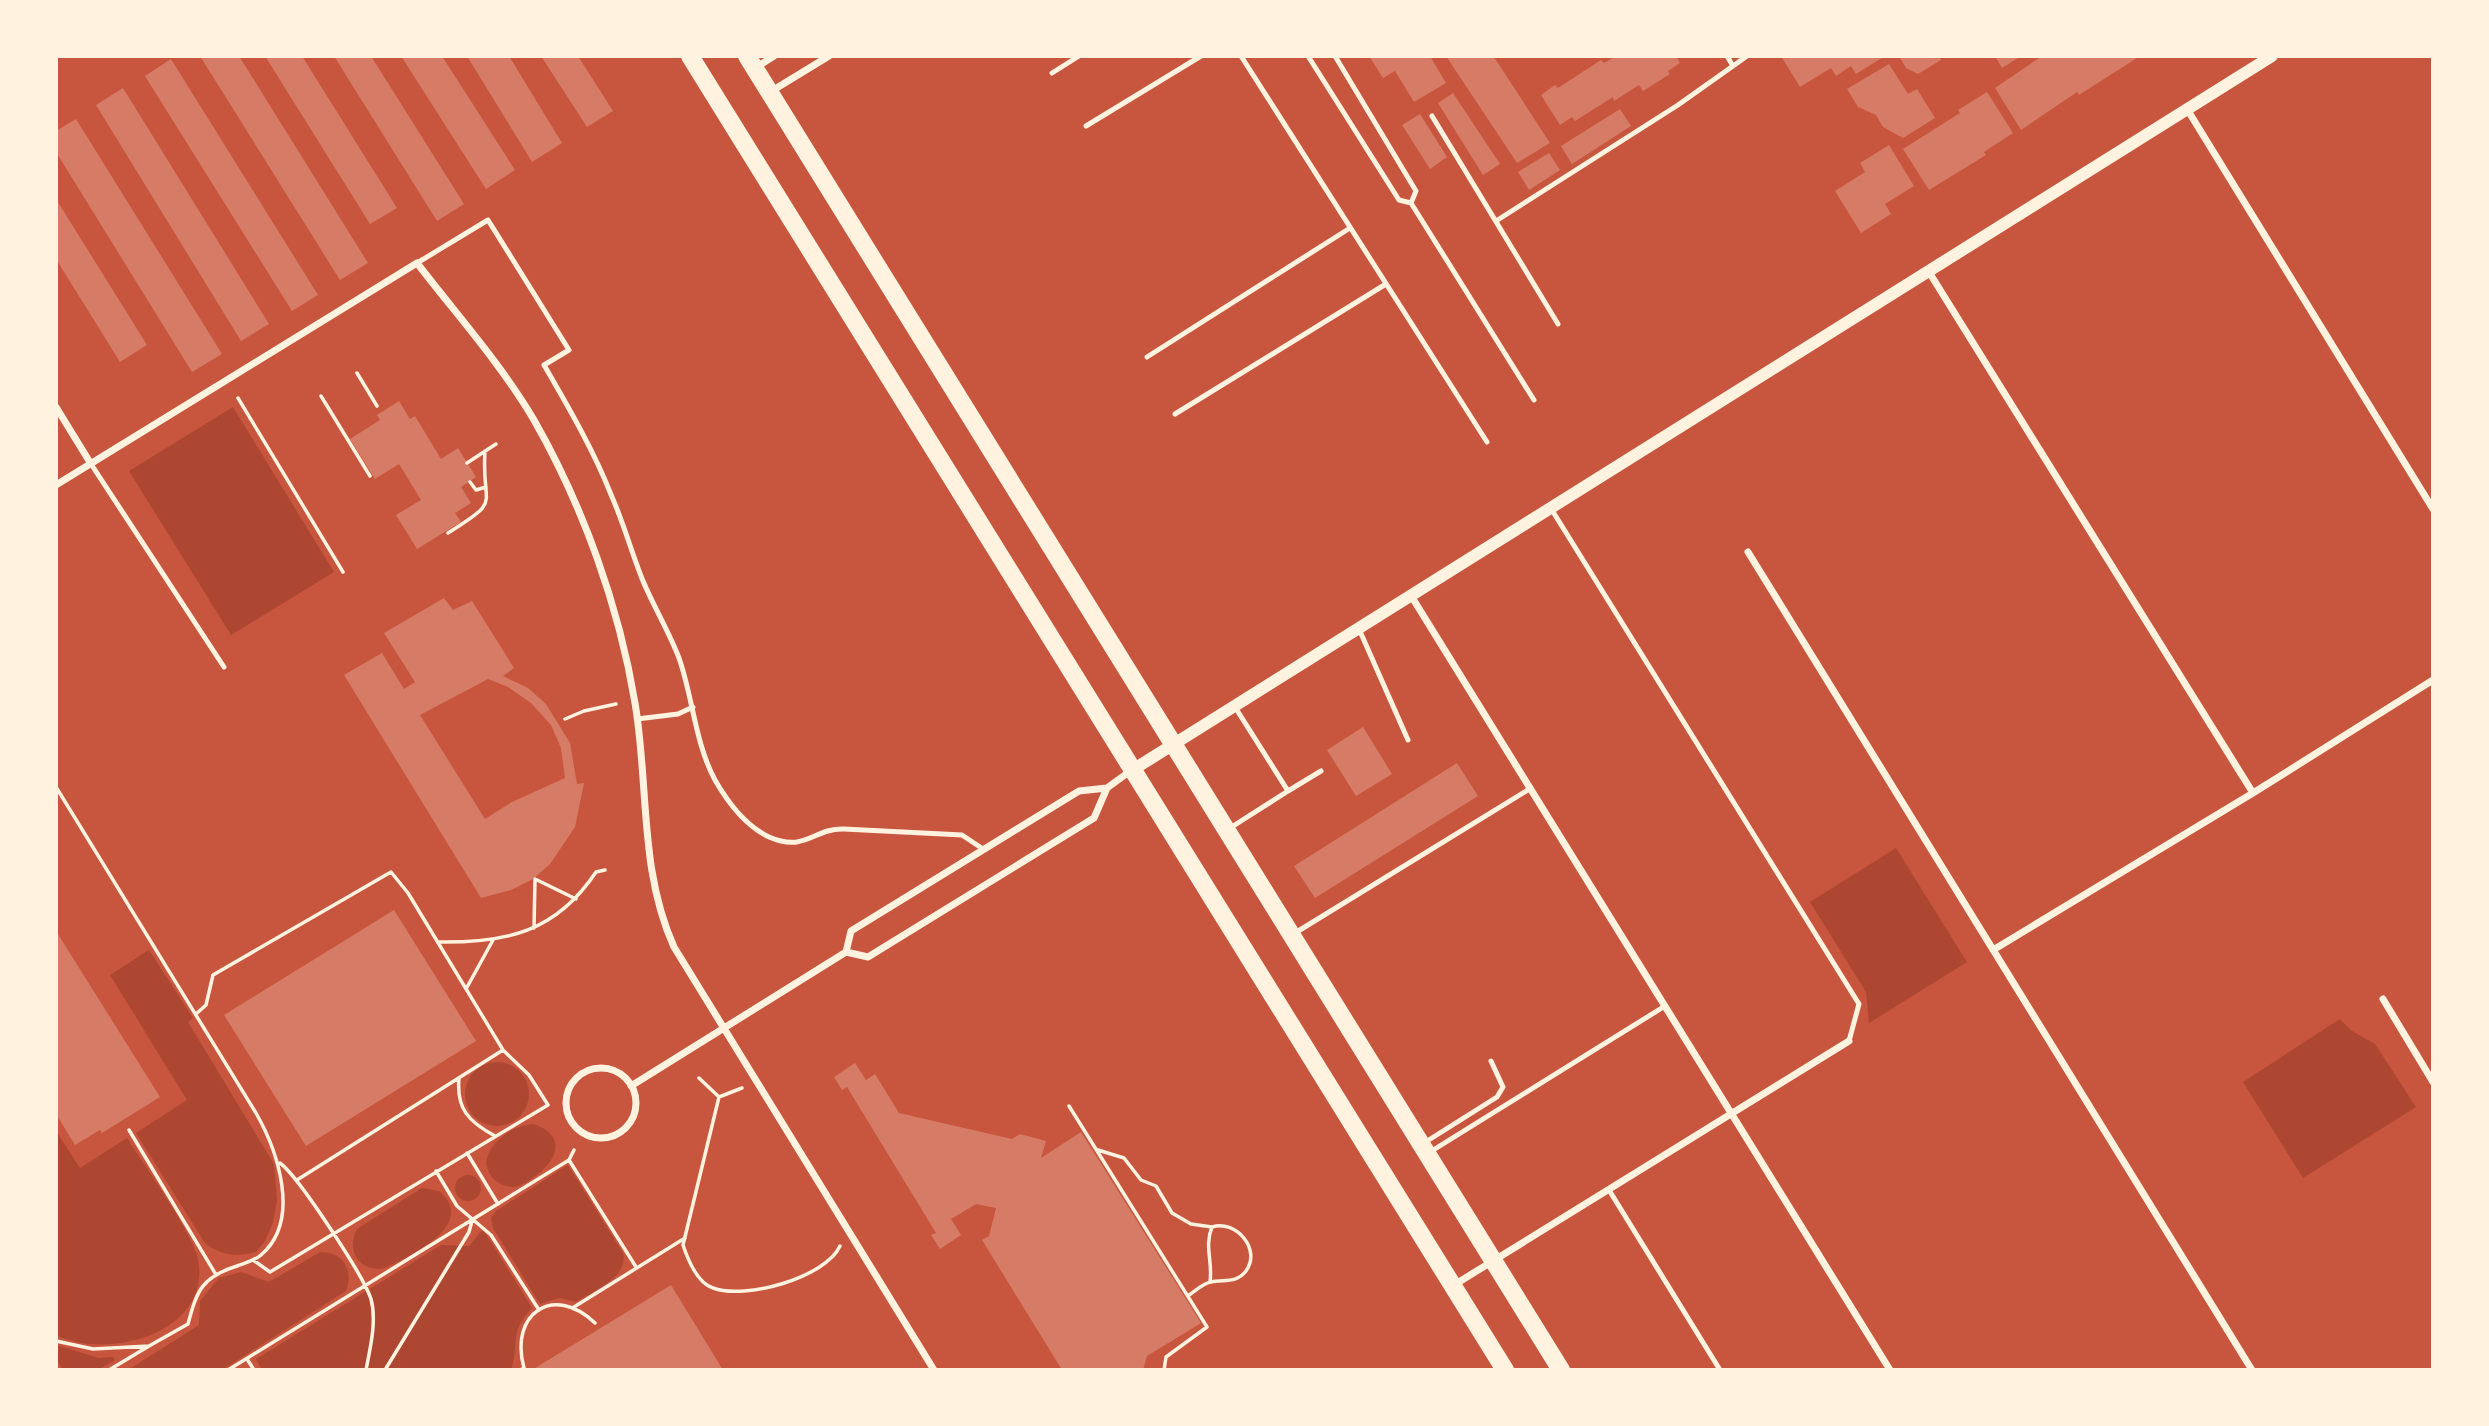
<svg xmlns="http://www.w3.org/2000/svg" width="2489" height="1426" viewBox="0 0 2489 1426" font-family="Ubuntu,sans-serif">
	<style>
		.green { fill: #ae4732 }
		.building { fill: #d67c66; fill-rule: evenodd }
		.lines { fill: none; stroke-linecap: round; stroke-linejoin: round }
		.path { stroke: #fff3e0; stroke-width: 3.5 }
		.service { stroke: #fff3e0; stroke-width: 5 }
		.minor { stroke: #fff3e0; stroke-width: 7 }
		.tertiary { stroke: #fff3e0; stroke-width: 12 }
		.primary { stroke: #fff3e0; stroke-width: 18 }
	</style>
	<rect width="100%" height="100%" fill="#c8553d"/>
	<path class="green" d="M233,407L334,572L231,635L129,471Z
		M1896,848L1967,962L1869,1023L1866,992L1810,902Z
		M149,950L193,1018L188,1022L274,1164L277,1200L273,1222L265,1241L256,1252C236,1257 222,1256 205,1243L136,1133L187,1100L110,975Z
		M2340,1019L2352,1031L2375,1044L2416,1107L2303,1178L2243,1082Z
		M465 1094a32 32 0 1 1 64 0a32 32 0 1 1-64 0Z
		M534,1124C579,1141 544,1176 516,1187C499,1187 489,1179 486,1163C489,1141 513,1125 534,1124Z
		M56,1131L80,1168L127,1138C144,1165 193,1233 198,1259C212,1333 109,1361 56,1335Z
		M568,1165L623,1253C629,1278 594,1290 576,1302L559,1298L540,1304L493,1228L491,1218L496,1211Z
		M455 1188a13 13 0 1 1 26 0a13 13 0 1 1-26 0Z
		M422,1188L439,1191C479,1224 409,1258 382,1269C358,1270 346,1250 357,1229Z
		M483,1229L532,1308C508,1333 520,1343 511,1370H262L256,1359L441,1245L469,1246Z
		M320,1252C343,1251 354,1270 346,1291L222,1370H128L199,1325L200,1301L219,1278L241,1272L269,1282Z
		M56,1345L99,1358L113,1357L115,1360L98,1370H63L56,1358Z"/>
	<path class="building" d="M200,56H239L368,263L340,280Z
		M265,56H302L397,208L370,224Z
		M334,56H371L464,204L437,221Z
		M401,56H442L515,170L486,189Z
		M467,56H509L562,143L532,162Z
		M541,56H578L613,111L587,127Z
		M1369,56H1430L1446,83L1414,102L1395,71L1383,78Z
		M1446,56H1491L1496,60L1550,143L1517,163Z
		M1616,56L1627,58L1676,56L1680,63L1668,71L1670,74L1643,91L1639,85L1614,101L1613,97L1575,121L1572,117L1560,125L1541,95L1555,85L1558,88L1601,60L1604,63Z
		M1781,56H1885L1856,74L1851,66L1836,76L1831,68L1800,87Z
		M1899,56H1939L1941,60L1918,74L1906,68Z
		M1995,56H2021L2002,68Z
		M2042,56H2136L2137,58L2079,95L2077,92L2021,130L1995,88Z
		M171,59L318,295L292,311L145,76Z
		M1889,64L1908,94L1917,89L1935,118L1903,138L1883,127L1876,115L1858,107L1847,89Z
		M123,88L269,324L241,341L96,105Z
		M1987,92L2013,133L1984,152L1986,155L1929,190L1903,149L1960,113L1958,110Z
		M1453,93L1500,164L1483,175L1438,103Z
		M1620,109L1631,126L1572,164L1561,146Z
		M1420,114L1447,157L1430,169L1402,125Z
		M76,119L222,354L192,372L56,152V131Z
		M1889,145L1914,186L1885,204L1891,214L1861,233L1835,191L1865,172L1860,163Z
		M1549,153L1560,170L1529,190L1518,172Z
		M56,199L147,345L120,362L56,259Z
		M399,401L410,419L415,416L441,459L458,448L476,477L461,487L471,503L455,513L461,522L417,549L396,515L421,500L399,464L375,479L350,439L380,420L377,415Z
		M444,598L453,610L472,601L514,668L503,676L528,688L546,704L570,743L577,784L584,783L575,827L550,864L533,879L511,890L481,898L344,675L382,653L404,689L415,682L384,633ZM488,679L508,687L531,703L551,725L561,748L565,778L512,802L485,819L420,715Z
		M1363,727L1392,774L1356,796L1327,750Z
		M1457,763L1478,796L1315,898L1294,866Z
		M394,910L476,1041L306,1146L224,1015Z
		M56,931L160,1097L102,1133L100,1130L75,1145L56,1114Z
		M855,1063L866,1080L875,1074L899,1113L1012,1139L1020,1134L1046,1141L1041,1158L1081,1132L1201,1323L1147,1356L1143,1370H1062L982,1240L989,1236L996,1208L976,1204L951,1219L961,1235L940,1249L931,1235L936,1233L847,1087L842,1090L834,1077Z
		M671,1285L723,1370H532Z"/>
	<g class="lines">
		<path class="path" d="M357,373L377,406
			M321,396L370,476
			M238,398L343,572
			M467,463L496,444
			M470,482L476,490L486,487
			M448,533C504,498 481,509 485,451
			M565,719L584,711L616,704
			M56,787L256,1113C277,1150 302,1220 261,1255C254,1261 245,1263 237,1266C202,1277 197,1290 188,1324L149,1346
			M534,928L535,879L576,899
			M438,942C507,943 556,932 596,872L605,870
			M466,989L493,940
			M196,1014L206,1005L213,975L391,872L408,893L503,1050L529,1075L548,1105L270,1272L253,1260
			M459,1078C456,1109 469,1122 495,1136
			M699,1078L719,1097L742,1088
			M719,1097L683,1245C688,1260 697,1283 713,1288C745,1300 825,1278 840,1246
			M1069,1106L1207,1327L1166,1357L1164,1370
			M129,1130L215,1273
			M1098,1150L1124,1158L1141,1180L1156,1186L1172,1213L1191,1224L1212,1227
			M467,1153L498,1204
			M569,1160L636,1267
			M280,1163C299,1177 364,1277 371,1299C377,1321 370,1349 366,1370
			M436,1171L457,1206L491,1235L539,1310
			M297,1180L503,1050
			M1188,1296C1194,1292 1203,1283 1211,1282C1224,1279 1236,1284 1246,1271C1262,1249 1235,1219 1212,1227C1204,1246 1213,1262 1210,1282
			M574,1307L685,1238
			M56,1341L93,1349L149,1346L109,1370
			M247,1359L254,1370
			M56,1369L57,1370
			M228,1370L569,1160L574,1150
			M385,1370L469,1232L472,1221
			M520,1370L524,1368C509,1314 553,1283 595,1323"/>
		<path class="service" d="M1241,56L1487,442
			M1308,56L1399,200L1411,203L1416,191L1335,56
			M1727,56L1733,66L1747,56
			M1052,73L1079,56
			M1432,116L1558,324
			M1086,126L1201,56
			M1411,203L1534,400
			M1496,221L1678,105L1733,66
			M417,263L488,220L569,350L544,365C569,408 594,451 612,497C624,524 632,554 643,581C654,607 669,632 679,658C693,698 695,743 715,780C727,801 746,826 769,837C806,853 813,828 844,829L962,835L983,849
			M1147,357L1350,228
			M1175,414L1386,284
			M91,464L224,667
			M1550,507L1859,1004L1849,1041
			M1359,629L1408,740
			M637,719L678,714L693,707
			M1288,791L1321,771
			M1230,828L1288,791L1235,707
			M1295,933L1531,788
			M1424,1143L1497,1097L1503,1087L1491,1061
			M1430,1152L1665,1006
			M1609,1190L1720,1370"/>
		<path class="minor" d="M755,68L774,56
			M770,92L829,56
			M2187,109L2433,509
			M1929,272L2253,793
			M56,407L91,464
			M56,485L417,263C457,315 501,364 534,420C583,506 619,606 635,703C649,785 639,870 674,947L934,1370
			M1748,552L2252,1370
			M1410,594L1890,1370
			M1993,950L2253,793L2433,680
			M846,952L851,931L1079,791L1107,788
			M2383,999L2433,1082
			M566 1103a35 35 0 1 1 70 0a35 35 0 1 1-70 0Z
			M631,1086L846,952L868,957L1094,818L1107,788L1133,769
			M1454,1285L1849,1041"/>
		<path class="tertiary" d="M1134,769L2272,56"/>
		<path class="primary" d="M690,56L1505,1370
			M747,56L1561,1370"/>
	</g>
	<rect width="2489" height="1426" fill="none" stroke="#fff3e0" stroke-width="116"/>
</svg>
